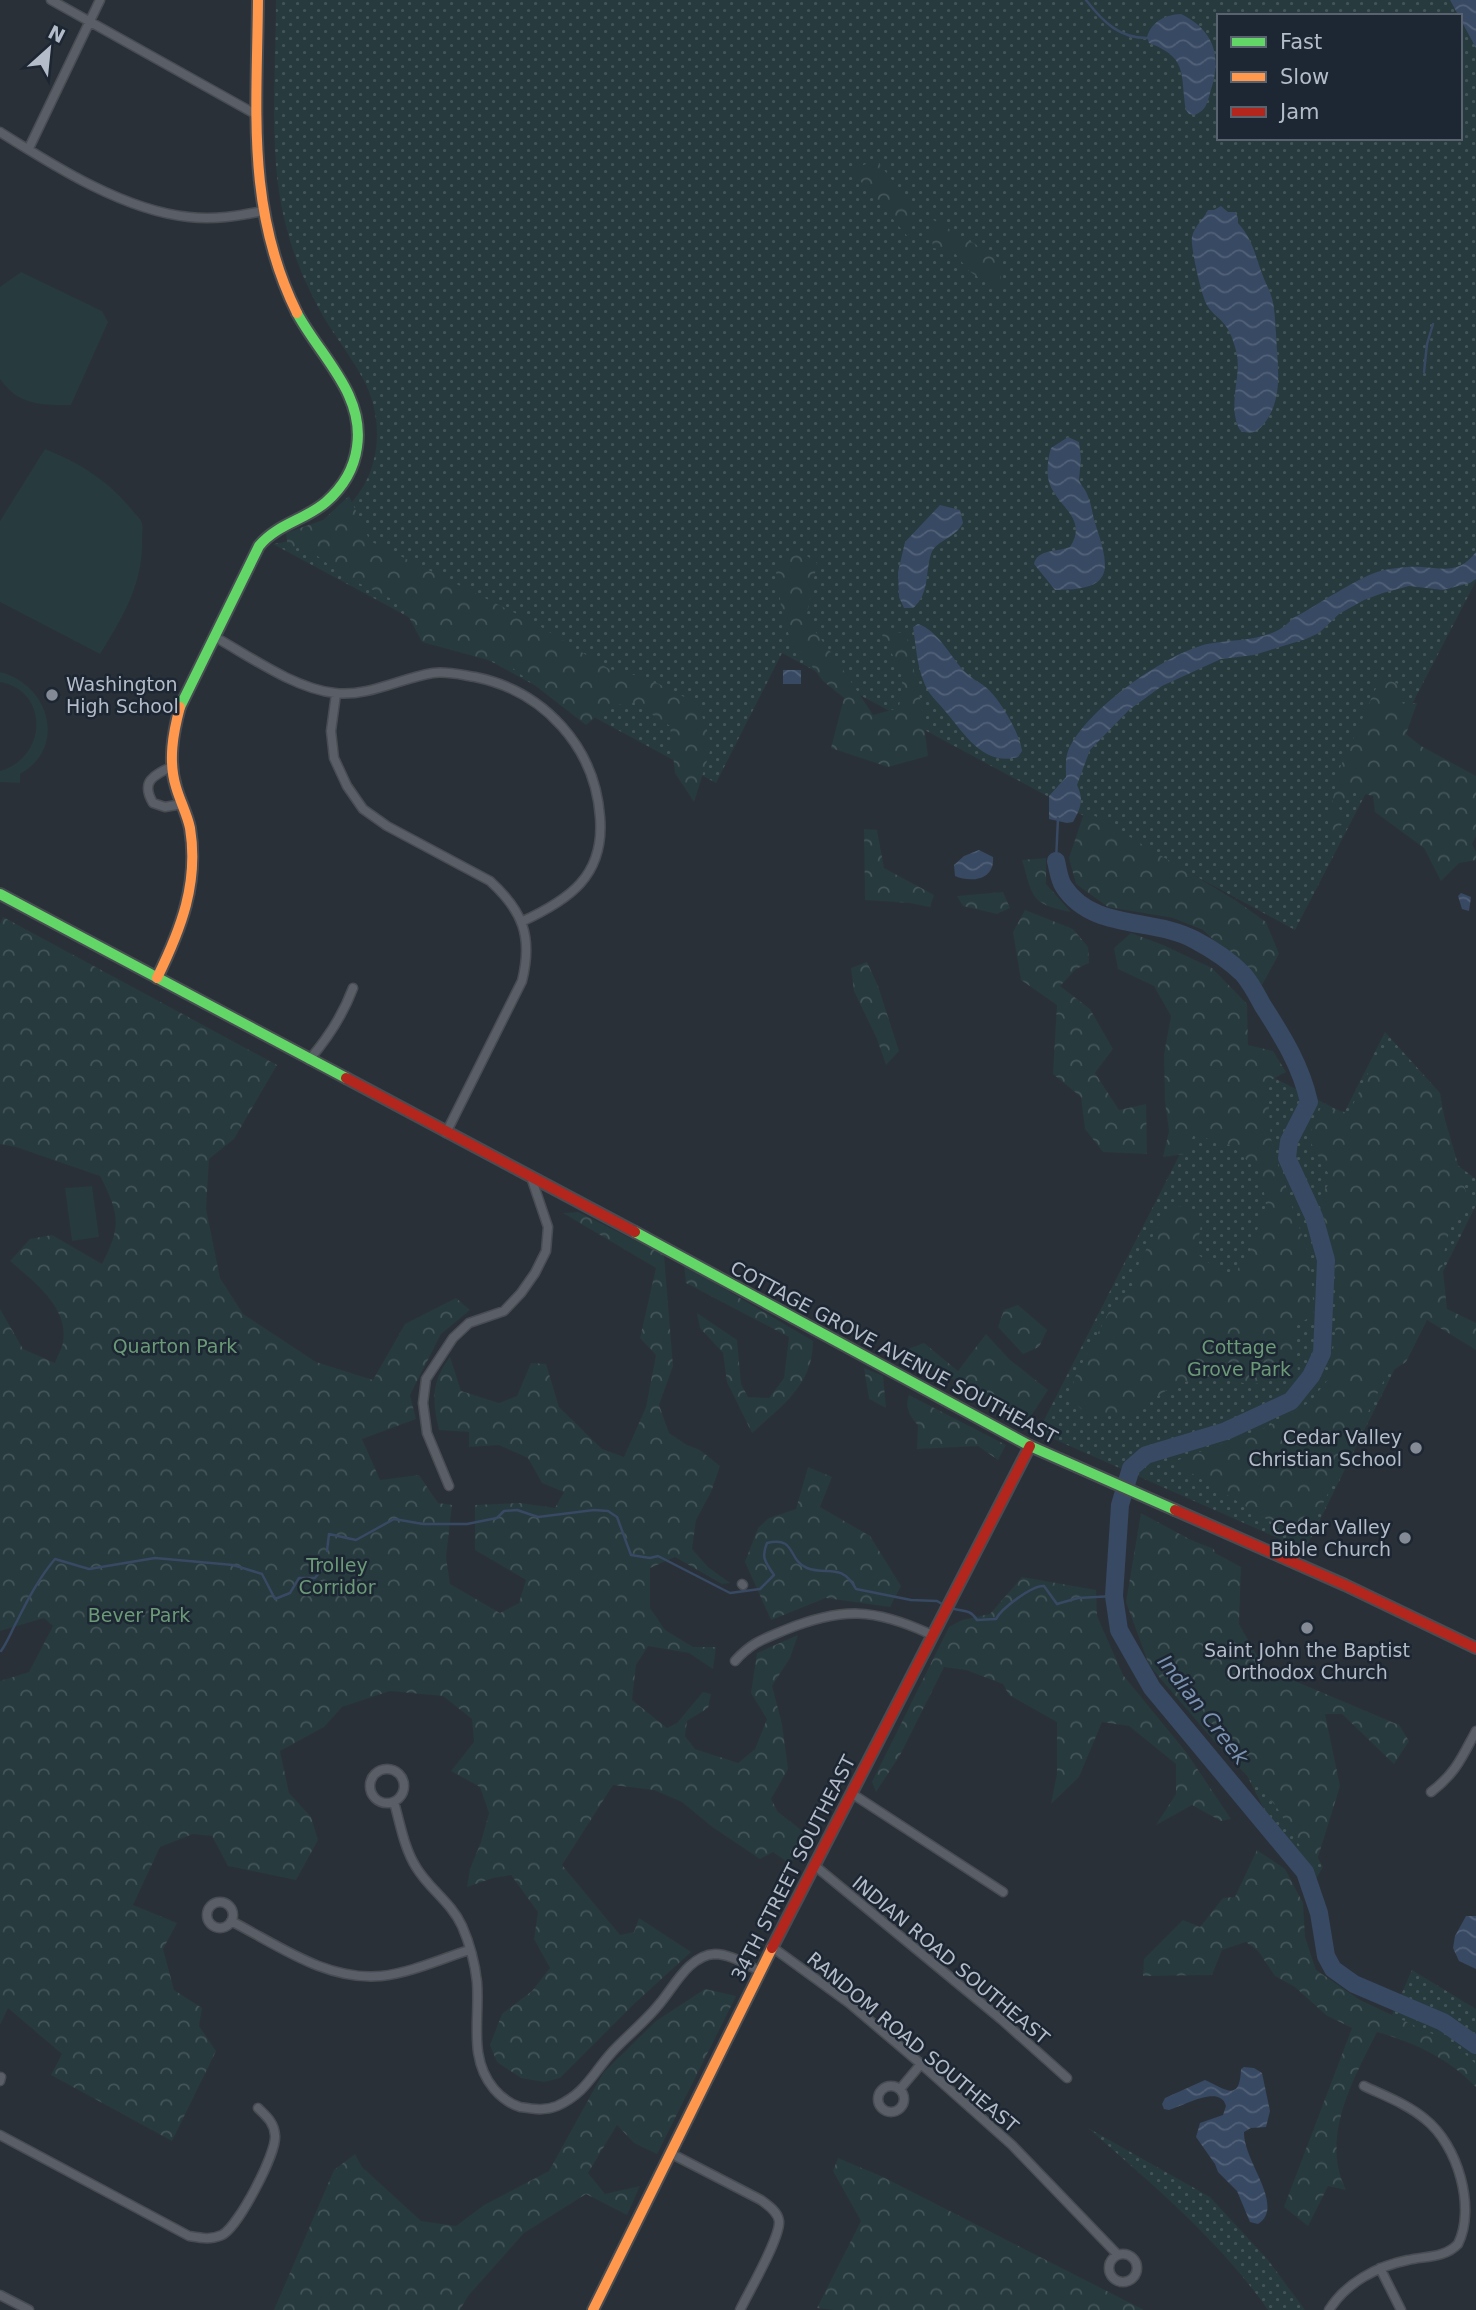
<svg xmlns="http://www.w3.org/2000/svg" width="1476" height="2310" viewBox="0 0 1476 2310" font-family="'DejaVu Sans',sans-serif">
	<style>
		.grass { fill: url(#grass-dots); fill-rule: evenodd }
		.forest { fill: url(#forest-crowns) }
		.pitch { fill: #273a3e }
		.water { fill: url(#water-waves) }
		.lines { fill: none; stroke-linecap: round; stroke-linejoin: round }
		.stream { stroke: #384963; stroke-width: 2.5 }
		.river { stroke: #384963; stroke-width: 18 }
		.street-casing { stroke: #484c53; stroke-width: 11 }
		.fast-casing { stroke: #484c53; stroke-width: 14 }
		.slow-casing { stroke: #484c53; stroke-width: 14 }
		.jam-casing { stroke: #484c53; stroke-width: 14 }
		.street { stroke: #5a5e66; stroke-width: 8 }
		.fast { stroke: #63d668; stroke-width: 10 }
		.slow { stroke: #ff974d; stroke-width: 10 }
		.jam { stroke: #b3261e; stroke-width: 10 }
		.poi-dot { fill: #848b96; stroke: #1d2633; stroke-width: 2.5 }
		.labels { text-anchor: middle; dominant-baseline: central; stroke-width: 5; stroke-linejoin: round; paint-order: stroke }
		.poi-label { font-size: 19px; fill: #b4bcc9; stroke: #1d2633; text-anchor: end }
		.park-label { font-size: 19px; fill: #6b9a76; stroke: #1d2633 }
		.street-label { font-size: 19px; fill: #b4bcc9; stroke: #1d2633 }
		.water-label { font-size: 21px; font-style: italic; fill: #7c92b1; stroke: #1d2633 }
	</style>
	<defs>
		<pattern id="grass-dots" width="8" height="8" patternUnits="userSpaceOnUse" patternTransform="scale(1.75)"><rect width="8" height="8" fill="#273a3e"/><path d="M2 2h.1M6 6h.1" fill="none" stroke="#445559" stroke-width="1.8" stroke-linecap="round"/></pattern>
		<pattern id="forest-crowns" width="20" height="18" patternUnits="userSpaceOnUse" patternTransform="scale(1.75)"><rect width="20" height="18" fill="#273a3e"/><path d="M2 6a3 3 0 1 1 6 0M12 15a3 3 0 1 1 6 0" fill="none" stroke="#445559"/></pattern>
		<pattern id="water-waves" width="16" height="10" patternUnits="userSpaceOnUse" patternTransform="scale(1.75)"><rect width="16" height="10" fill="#384963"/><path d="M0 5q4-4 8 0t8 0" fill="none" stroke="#526178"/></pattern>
	</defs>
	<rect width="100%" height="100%" fill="#2a3038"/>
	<path class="grass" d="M276,0H1476V581L1295,930L782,653L716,783L273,544C299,541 314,529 335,516C380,487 388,424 363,379C350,354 331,332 318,307C303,279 291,249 284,218C268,149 276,70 276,0ZM1219,16H1460V138H1219Z
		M1385,1032L1440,1093L1452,1161L1476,1179V1205L1305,1550L1038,1432L1230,1056L1344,1113Z
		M1191,1540L1214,1549L1237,1713L1323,1867L1307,1894L1221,1724Z
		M1412,1970L1476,2009V2066L1392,2015Z
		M1088,2128L1210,2197L1268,2260L1305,2310H1268C1219,2240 1152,2184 1088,2128Z"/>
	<path class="forest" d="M876,160L909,201L908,237L851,170Z
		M930,218L999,258L1002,294L969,271L954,252L933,248Z
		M349,496L370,541L533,622L609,669L647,678L698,704L712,745L694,802L675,773L670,726L634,703L609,706L586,725L510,666L422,642L402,604L344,576L304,546L288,549L286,533L323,520Z
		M797,549L817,563L806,619L838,662L873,715L899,708L903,675L880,631L906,633L921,703L928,756L888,767L831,748L844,698L823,681L789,636L781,606L775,564Z
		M1381,677L1401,685V703H1417L1406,734L1421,746L1476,776V836L1472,844L1476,852V860L1459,863L1441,881L1424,848L1375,812L1373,796L1353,791L1338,807L1346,819L1334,834L1328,822L1339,770Z
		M1085,810L1235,900L1266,922L1279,954L1262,985L1203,930L1173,918L1108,907L1076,884L1069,858Z
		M864,829L877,830L884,868L934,895L930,907L910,903L865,900Z
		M1046,858V884L1071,912C1030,904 1033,897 1022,860Z
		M1003,892L1010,908L997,914L963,906L957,896Z
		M1025,910L1073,929L1088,947L1089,963L1076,969L1060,986L1090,1009L1113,1049L1095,1073L1119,1110L1146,1104L1147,1154L1103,1152L1085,1129L1081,1097L1053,1074L1057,1005L1021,980L1013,932Z
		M3,917L277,1065L234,1139L209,1159L206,1209L220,1278L243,1314L316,1362L373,1380L405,1324L456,1298L470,1310L441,1334L410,1395L416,1419L362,1439L380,1480L419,1475L438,1503L452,1505L446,1557L450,1584L500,1613L519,1603L526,1580L475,1550V1505L520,1503L555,1508L564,1492L542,1483L528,1458L499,1445L469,1447V1432L439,1430C432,1400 431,1382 450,1357L461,1391L499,1403L517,1396L531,1363L546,1364L559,1407L602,1449L624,1457L646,1407L656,1355L640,1338L656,1268L563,1213L578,1212L664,1255L673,1366L659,1405L669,1433L687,1445L700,1450L720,1466L711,1492L696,1520L692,1549L708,1567L730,1583L722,1584L675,1557L650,1568V1608L665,1630L693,1647H716L713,1669L689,1653L648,1646L636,1665L632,1700L667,1728L677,1723L703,1692L711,1694L708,1708L687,1721L685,1736L695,1749L738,1763L755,1749L767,1719L751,1693L757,1653L798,1635L790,1658L772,1686L782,1724L788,1769L771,1799L778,1812L809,1836L790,1864L773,1852L760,1859L711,1826L682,1802L654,1790L613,1785L562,1865L620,1935L634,1932L639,1918L691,1952L634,2004L560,2078L544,2082L521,2078L497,2062L490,2045L502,2014L532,1991L550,1968L534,1939L538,1912L511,1875L493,1878L467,1887L470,1869L481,1842L489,1813L480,1787L451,1771L474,1742L472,1719L443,1696L390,1691L342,1707L324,1727L280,1751L289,1793L311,1817L318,1840L296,1880L228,1866L212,1836L193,1834L160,1847L133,1905L177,1923L163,1949L174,1990L202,2008L199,2026L216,2051L172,2141L51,2075L62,2054L8,2008L0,2025V1681L29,1672L53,1626L44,1618L0,1631V1309L23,1349L55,1363C57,1356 62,1349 63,1342C69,1307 33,1281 10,1261L30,1239L52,1235L102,1264C122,1226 119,1213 100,1176L16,1147L0,1144V924Z
		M1131,933L1163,945L1212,968L1247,1004L1248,1045L1273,1051L1286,1072L1267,1082L1271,1139L1281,1175L1310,1258L1314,1314L1295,1327L1298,1375L1250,1385L1211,1374L1175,1385L1128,1415L1089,1416L1069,1398L1075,1377L1112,1306L1131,1291L1139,1263L1167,1209L1180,1206L1201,1225L1196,1253L1218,1270L1234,1275L1250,1250L1266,1205L1261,1174L1232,1146L1208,1139L1195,1132L1185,1154L1163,1157L1169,1131L1165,1102L1164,1054L1171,1016L1154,986L1118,969L1114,948Z
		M867,962L878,986L899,1051L886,1065L877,1039L854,991L851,968Z
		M1393,1045L1438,1095L1470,1206L1451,1224L1442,1261L1447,1309L1476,1323V1350L1427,1320L1406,1362L1387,1374L1304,1542L1173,1462L1269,1426L1310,1402L1330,1377L1340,1289L1318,1198L1332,1180L1308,1138L1321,1107L1349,1113L1369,1071Z
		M684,1265L813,1341C813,1385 782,1406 752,1433L727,1382L723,1353L700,1328L697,1313L737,1340L741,1384L748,1397L769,1398L784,1378L789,1337L686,1283Z
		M1018,1305L1047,1330L1039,1347L1023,1354L998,1327L1004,1310Z
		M986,1334L1009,1359L1048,1390L1029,1419L900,1352L924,1343L958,1371Z
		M864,1368L883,1376L886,1408L869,1399Z
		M909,1395L1006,1445L998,1460L978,1446L917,1449L918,1425C910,1417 904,1407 909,1395Z
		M808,1467L832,1477L820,1507L870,1536L901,1586L890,1607L826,1598L771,1620L745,1562L758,1528L769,1518L796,1509Z
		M1141,1513L1241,1567L1239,1624L1264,1668L1399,1725L1409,1741L1394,1764L1342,1714H1325L1340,1786L1314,1870L1276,1806L1214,1741L1149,1665L1126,1602Z
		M1022,1577L1096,1590L1097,1616L1123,1675L1186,1752L1231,1819L1221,1821L1192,1805L1156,1825L1176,1794V1764L1129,1726L1102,1722L1079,1777L1051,1804L1057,1774V1722L1009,1695L1003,1684L966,1670L944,1667L900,1755L876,1792L872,1782L949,1627L962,1620L990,1614Z
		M1257,1850L1285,1869L1303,1903L1305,1937L1316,1970L1360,2000L1454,2044L1476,2064V2087C1448,2058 1415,2043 1377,2032C1353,2080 1320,2137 1346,2190L1328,2186L1308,2226L1284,2207L1352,2028L1326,2015L1295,1987L1275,1976L1258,1951L1246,1942L1222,1950L1212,1975L1143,1976L1144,1959L1183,1920L1200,1927L1223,1898L1235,1897Z
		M705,1989L736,1996L657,2154L634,2143L617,2125L588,2173L605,2194L640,2186L627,2215L586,2194L524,2233L468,2296L460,2310H274L334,2170L355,2154L362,2167L421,2221L456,2226L484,2205L549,2171L603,2073L656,2021Z
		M838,2158L883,2177L1144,2310H834L817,2308L861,2221L833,2171Z"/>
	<path class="pitch" d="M21,272L102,311L108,322L71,405C42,405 19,406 0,379V287Z
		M45,449C80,463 109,481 132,510C135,514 141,519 142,523C143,528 142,535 142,539C144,582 122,619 100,654L0,602V521Z
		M0,672C49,684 68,747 20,774V783L0,782V771C47,758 50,691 0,682Z
		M92,1186L99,1237L72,1241L65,1188Z"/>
	<path class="water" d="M1450,0H1476V48Z
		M1181,14C1216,31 1222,59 1210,93C1207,104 1206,110 1195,115L1189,114L1186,110C1180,75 1189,58 1149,43L1147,37C1152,21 1165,15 1181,14Z
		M1221,206L1228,212H1235L1238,218V223C1253,239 1255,256 1263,276C1265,282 1269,289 1271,295C1275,307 1275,320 1276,333C1277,364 1285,399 1263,425C1257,433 1249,435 1240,430C1227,407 1241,379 1237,355C1235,346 1231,332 1225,325C1220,318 1211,313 1207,305C1202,298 1190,246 1192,237C1194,226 1204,219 1208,210H1214Z
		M1068,437L1079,442L1081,459L1079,480C1081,486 1085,488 1087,494C1092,504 1092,515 1096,526C1112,574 1111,590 1055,590L1034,564C1037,549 1057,552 1070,547C1089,518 1056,506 1049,482C1046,471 1048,458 1051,448Z
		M940,505L960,510L963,523C955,539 936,540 931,554C925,573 930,594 913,608H904L899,597L898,572L905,542Z
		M1476,552V579L1470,583L1443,590L1409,586L1383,593L1364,600L1339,614L1319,633L1306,639L1254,655L1221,659L1162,686L1129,710L1090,750L1077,785C1084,799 1081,808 1073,822L1067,823L1049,819V796L1066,777C1066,768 1065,759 1068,751C1085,710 1165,654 1207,644C1236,638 1272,643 1293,618C1317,606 1360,575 1384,570C1395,568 1411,566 1422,567C1445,569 1460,573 1476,552Z
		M918,624C937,630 950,655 963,670C971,679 981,682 989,690C1002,703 1020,734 1022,751L1018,757C983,767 964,733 945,711C939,703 929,695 925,685C917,667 916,646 913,627Z
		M783,670H801V684H783Z
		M979,850L993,857C995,880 971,883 955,876L954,865L964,856Z
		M1461,893L1471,897L1469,911L1462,909L1458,896Z
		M1466,1916H1476V1969L1459,1961L1453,1948L1455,1936Z
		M1244,2067L1254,2068L1262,2073L1270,2111L1266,2127L1251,2128L1244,2132C1243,2161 1286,2206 1258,2224L1250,2222L1237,2191L1218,2172L1215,2164L1196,2137L1200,2123L1223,2115L1226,2106C1220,2084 1184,2106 1169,2110L1164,2109L1162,2104L1165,2098L1205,2080C1224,2088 1240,2104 1241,2069Z"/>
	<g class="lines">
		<path class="stream" d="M1086,0C1103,22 1120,39 1149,38
			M1424,372L1427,344L1433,324
			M1056,861L1058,818
			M327,1551L329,1534L356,1540L394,1519L423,1524H467L497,1518L504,1511L517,1510L538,1517L594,1510L608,1511L617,1517L631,1555L650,1558L658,1556L730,1593L760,1589L774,1575C765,1562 761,1557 767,1543C797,1536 787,1560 807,1568C827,1576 841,1562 856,1589L911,1600L937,1601L942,1604
			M948,1607C961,1613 969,1607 977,1620L996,1619C1001,1609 1032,1585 1044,1586L1057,1604L1078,1598L1114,1596
			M1,1651C8,1641 11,1632 17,1621C28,1599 39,1578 55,1559L89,1569L155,1558L233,1565L262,1574L275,1599L290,1593L299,1578H315L326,1564"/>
		<path class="river" d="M1056,861C1058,869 1059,880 1064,887C1093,931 1153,917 1195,940C1212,949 1229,960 1243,974C1251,983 1257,995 1263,1006C1283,1037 1301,1066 1309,1102L1289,1141L1287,1158L1314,1217L1326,1260L1322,1353L1311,1376L1291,1401L1226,1431L1146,1455L1131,1468L1120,1505L1114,1596L1119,1630L1152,1688L1305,1872L1319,1913L1326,1956L1333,1969L1354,1984L1443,2022L1476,2045"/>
		<g class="street-casing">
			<path id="street" d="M51,0L257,115
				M0,132C54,166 125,211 189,217C214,220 238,216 263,211
				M29,148L100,0
				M215,637C249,656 295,689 335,693C368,697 401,678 433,673C447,671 462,675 475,677C544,691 595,747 600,817C605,876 569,900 521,922
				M336,694L331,731L334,758L347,786L363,809L387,826L490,881C523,911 533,937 522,981L446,1133
				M173,766C154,775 140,781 153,803L165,807L182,804
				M309,1060C328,1038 343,1015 353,988
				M449,1486L427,1433L423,1403L426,1379L453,1338L469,1323L504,1311L521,1293L535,1273L546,1251L548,1227L531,1177
				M742,1584L743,1585
				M735,1661C751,1643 763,1639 785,1630C842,1607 874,1608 930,1634
				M370 1786a17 17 0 1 1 34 0a17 17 0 1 1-34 0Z
				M1431,1792C1456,1773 1462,1757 1476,1731
				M851,1793L1003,1892
				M394,1802C400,1823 404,1848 416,1867C429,1889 451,1902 462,1926C469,1942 475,1964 477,1982C480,2020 468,2058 494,2089C501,2097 510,2104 520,2107C533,2109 545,2111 557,2106C586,2093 592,2074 613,2051C629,2034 647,2020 661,2002C675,1985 690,1955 715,1954C730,1954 747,1965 760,1971
				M814,1865L1002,2020L1067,2078
				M207 1915a13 13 0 1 1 26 0a13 13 0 1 1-26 0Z
				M231,1921C278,1945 326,1981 381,1976C410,1973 441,1959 469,1950
				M772,1947L849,2003L921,2064L1012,2145L1118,2255
				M0,2081L1,2077
				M878 2099a13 13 0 1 1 26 0a13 13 0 1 1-26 0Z
				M900,2089L921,2064
				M0,2135L189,2236C201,2238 211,2240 222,2235C238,2227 277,2153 275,2135C274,2122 266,2116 258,2108
				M670,2153L761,2200C768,2205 778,2212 779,2221C781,2237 748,2293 740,2310
				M1109 2268a14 14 0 1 1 28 0a14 14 0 1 1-28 0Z
				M1380,2268L1401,2310
				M0,2295L29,2310
				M1329,2310C1346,2283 1377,2266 1408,2260C1425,2256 1445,2258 1458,2244C1476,2208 1458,2145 1425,2119C1407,2104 1385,2096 1364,2086"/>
		</g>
		<g class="fast-casing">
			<path id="fast" d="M180,707L259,546C277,524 305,520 326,502C342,488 354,469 357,447C365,394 320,356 297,313
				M0,894L346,1078
				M635,1232L1030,1446L1175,1510"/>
		</g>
		<g class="slow-casing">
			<path id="slow" d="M258,0C257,111 246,210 297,313
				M157,978C181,929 199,883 190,828C187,814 180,801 176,787C168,761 173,733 180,707
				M593,2310L772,1948"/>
		</g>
		<g class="jam-casing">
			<path id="jam" d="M346,1078L635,1232
				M1175,1510L1345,1585L1476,1648
				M772,1948L1030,1446"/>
		</g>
		<use href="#street" class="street"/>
		<use href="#fast" class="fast"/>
		<use href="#slow" class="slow"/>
		<use href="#jam" class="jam"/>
	</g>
	<g class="poi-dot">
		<circle cx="52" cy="695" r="7"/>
		<circle cx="1416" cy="1448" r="7"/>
		<circle cx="1405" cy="1538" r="7"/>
		<circle cx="1307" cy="1628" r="7"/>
	</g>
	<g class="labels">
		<g class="poi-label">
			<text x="66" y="684" text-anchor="start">Washington<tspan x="66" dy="22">High School</tspan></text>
			<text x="1402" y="1437">Cedar Valley<tspan x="1402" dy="22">Christian School</tspan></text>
			<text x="1391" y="1527">Cedar Valley<tspan x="1391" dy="22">Bible Church</tspan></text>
			<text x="1307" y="1650" text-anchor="middle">Saint John the Baptist<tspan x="1307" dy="22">Orthodox Church</tspan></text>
		</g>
		<g class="park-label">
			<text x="175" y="1346">Quarton Park</text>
			<text x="1239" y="1347">Cottage<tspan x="1239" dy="22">Grove Park</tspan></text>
			<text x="337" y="1565">Trolley<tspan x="337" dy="22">Corridor</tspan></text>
			<text x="139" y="1615">Bever Park</text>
		</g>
		<g class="street-label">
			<text transform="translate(894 1352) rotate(28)">COTTAGE GROVE AVENUE SOUTHEAST</text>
			<text transform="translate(793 1868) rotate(-63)">34TH STREET SOUTHEAST</text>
			<text transform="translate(951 1960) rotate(40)">INDIAN ROAD SOUTHEAST</text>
			<text transform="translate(913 2042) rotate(40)">RANDOM ROAD SOUTHEAST</text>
		</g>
		<g class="water-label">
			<text transform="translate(1203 1710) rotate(52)">Indian Creek</text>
		</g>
	</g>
	<rect x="1217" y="14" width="245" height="126" fill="#1d2633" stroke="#59626f" stroke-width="2"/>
	<rect x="1231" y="37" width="35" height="10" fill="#63d668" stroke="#59626f" stroke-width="2"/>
	<text x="1280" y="49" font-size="21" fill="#b4bcc9">Fast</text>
	<rect x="1231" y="72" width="35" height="10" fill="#ff974d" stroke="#59626f" stroke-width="2"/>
	<text x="1280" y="84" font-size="21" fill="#b4bcc9">Slow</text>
	<rect x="1231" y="107" width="35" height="10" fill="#b3261e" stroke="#59626f" stroke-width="2"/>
	<text x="1280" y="119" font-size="21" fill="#b4bcc9">Jam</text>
	<g transform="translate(49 49) rotate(27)" stroke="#1d2633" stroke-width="5" paint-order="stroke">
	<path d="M0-5L12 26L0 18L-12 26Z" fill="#b4bcc9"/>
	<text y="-10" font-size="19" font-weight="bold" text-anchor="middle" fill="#b4bcc9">N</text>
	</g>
</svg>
